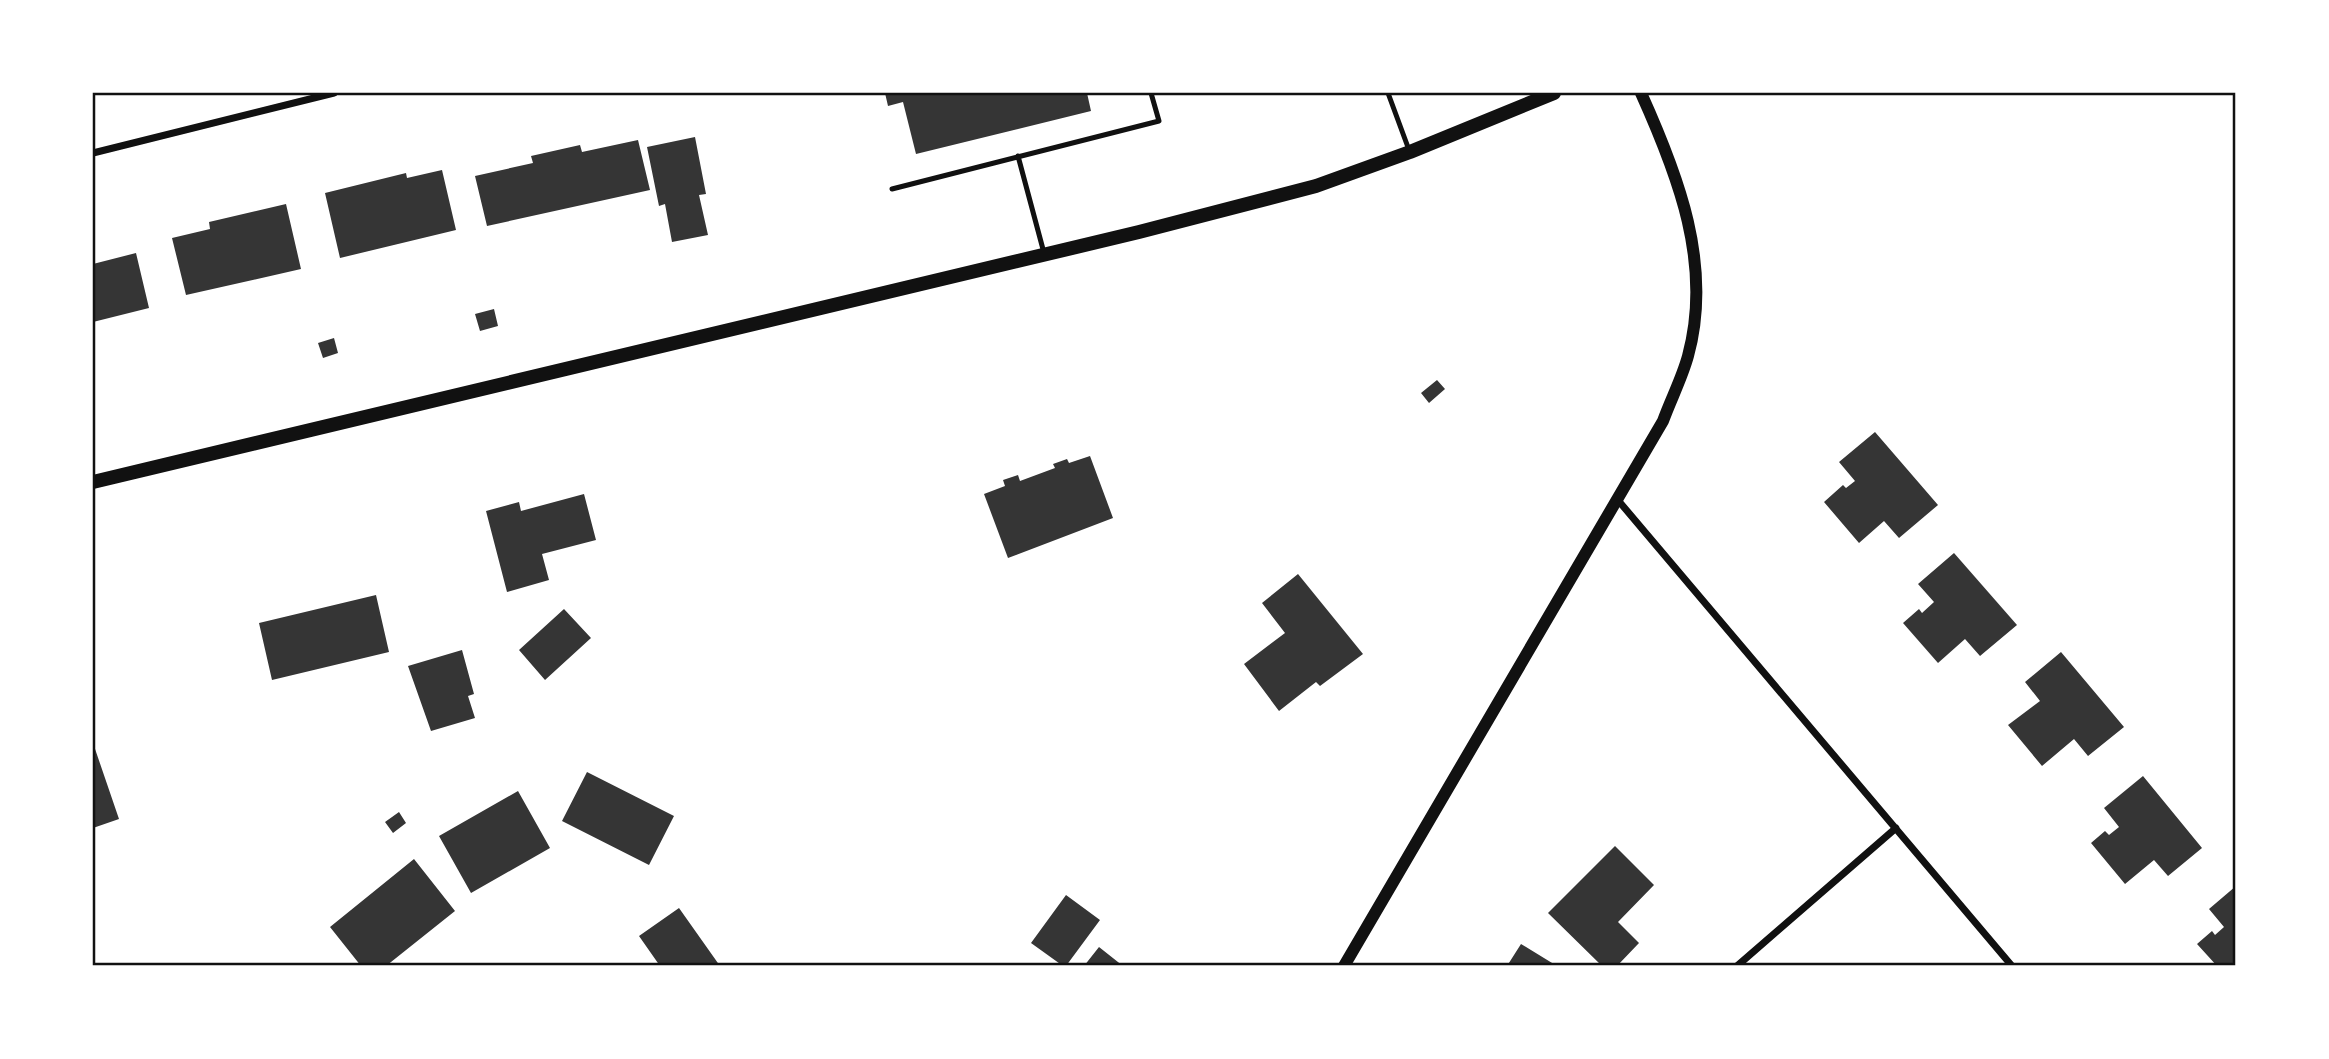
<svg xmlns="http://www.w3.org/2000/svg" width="2329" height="1059" viewBox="0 0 2329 1059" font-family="Rubik,sans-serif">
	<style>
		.building { fill: #353535 }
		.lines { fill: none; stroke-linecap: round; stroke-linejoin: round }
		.service { stroke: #111; stroke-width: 5 }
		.minor { stroke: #111; stroke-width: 7 }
		.tertiary { stroke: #111; stroke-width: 12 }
		.secondary { stroke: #111; stroke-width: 14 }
		.neatline { fill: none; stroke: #111; stroke-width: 2.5 }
	</style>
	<rect width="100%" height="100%" fill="#fff"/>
	<path class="building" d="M885,93H1087L1091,111L916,154L903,102L888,106Z
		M695,137L706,194L699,195L708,235L672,242L665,204L659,206L647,147Z
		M638,140L650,190L487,226L475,176L533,163L531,156L580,145L582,152Z
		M442,170L456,230L340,258L325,193L406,173L407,178Z
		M286,204L301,269L186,295L172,238L210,229L209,222Z
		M136,253L149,308L93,322V264Z
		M494,309L498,326L480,331L475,314Z
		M334,338L338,353L323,358L318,343Z
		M1437,380L1445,389L1429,403L1421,393Z
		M1875,432L1938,505L1899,538L1884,521L1859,543L1824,502L1843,485L1846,488L1855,481L1839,462Z
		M1090,456L1113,518L1008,558L984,494L1005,486L1003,480L1018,475L1020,481L1055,468L1053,464L1067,459L1069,463Z
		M584,494L596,540L542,554L549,580L507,592L486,511L519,502L521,511Z
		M1954,553L2017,625L1980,656L1965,639L1938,663L1903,623L1919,609L1922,613L1934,602L1918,584Z
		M1298,574L1363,654L1320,686L1316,682L1279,711L1244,664L1285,633L1262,603Z
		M376,595L389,652L272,680L259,623Z
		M564,609L591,638L545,680L519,650Z
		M462,650L474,694L468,696L475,718L431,731L408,666Z
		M2061,652L2124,727L2088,756L2074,739L2042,766L2008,725L2040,701L2025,682Z
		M93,743L119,819L93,828Z
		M587,772L674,816L649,865L562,821Z
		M2143,776L2202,848L2168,876L2154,860L2125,884L2091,843L2105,831L2109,835L2119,827L2104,808Z
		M518,791L550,848L471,893L439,836Z
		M399,812L406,823L393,833L385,822Z
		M1615,846L1654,885L1618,922L1639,943L1617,966H1602L1548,913Z
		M414,859L455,911L386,966H361L330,927Z
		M2236,886V966H2217L2197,944L2212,931L2215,935L2224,927L2209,909Z
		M1066,895L1100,920L1066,966H1063L1031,943Z
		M679,908L720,966H660L639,936Z
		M1521,944L1557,966H1507Z
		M1099,947L1123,966H1084Z"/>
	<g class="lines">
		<path class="service" d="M1388,93L1409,150
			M1018,156L1044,253
			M892,189L1159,121L1151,93"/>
		<path class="minor" d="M93,153L334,93
			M1617,499L2012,966
			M1737,966L1896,828"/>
		<path class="tertiary" d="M1344,966L1663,421C1671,399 1682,378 1688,356C1713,265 1678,175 1641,93"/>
		<path class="secondary" d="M93,482L1139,232L1316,186L1410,152L1554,93"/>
	</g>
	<rect width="2329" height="1059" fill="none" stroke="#ffffff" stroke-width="189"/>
	<rect x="94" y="94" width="2140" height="870" class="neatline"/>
</svg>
